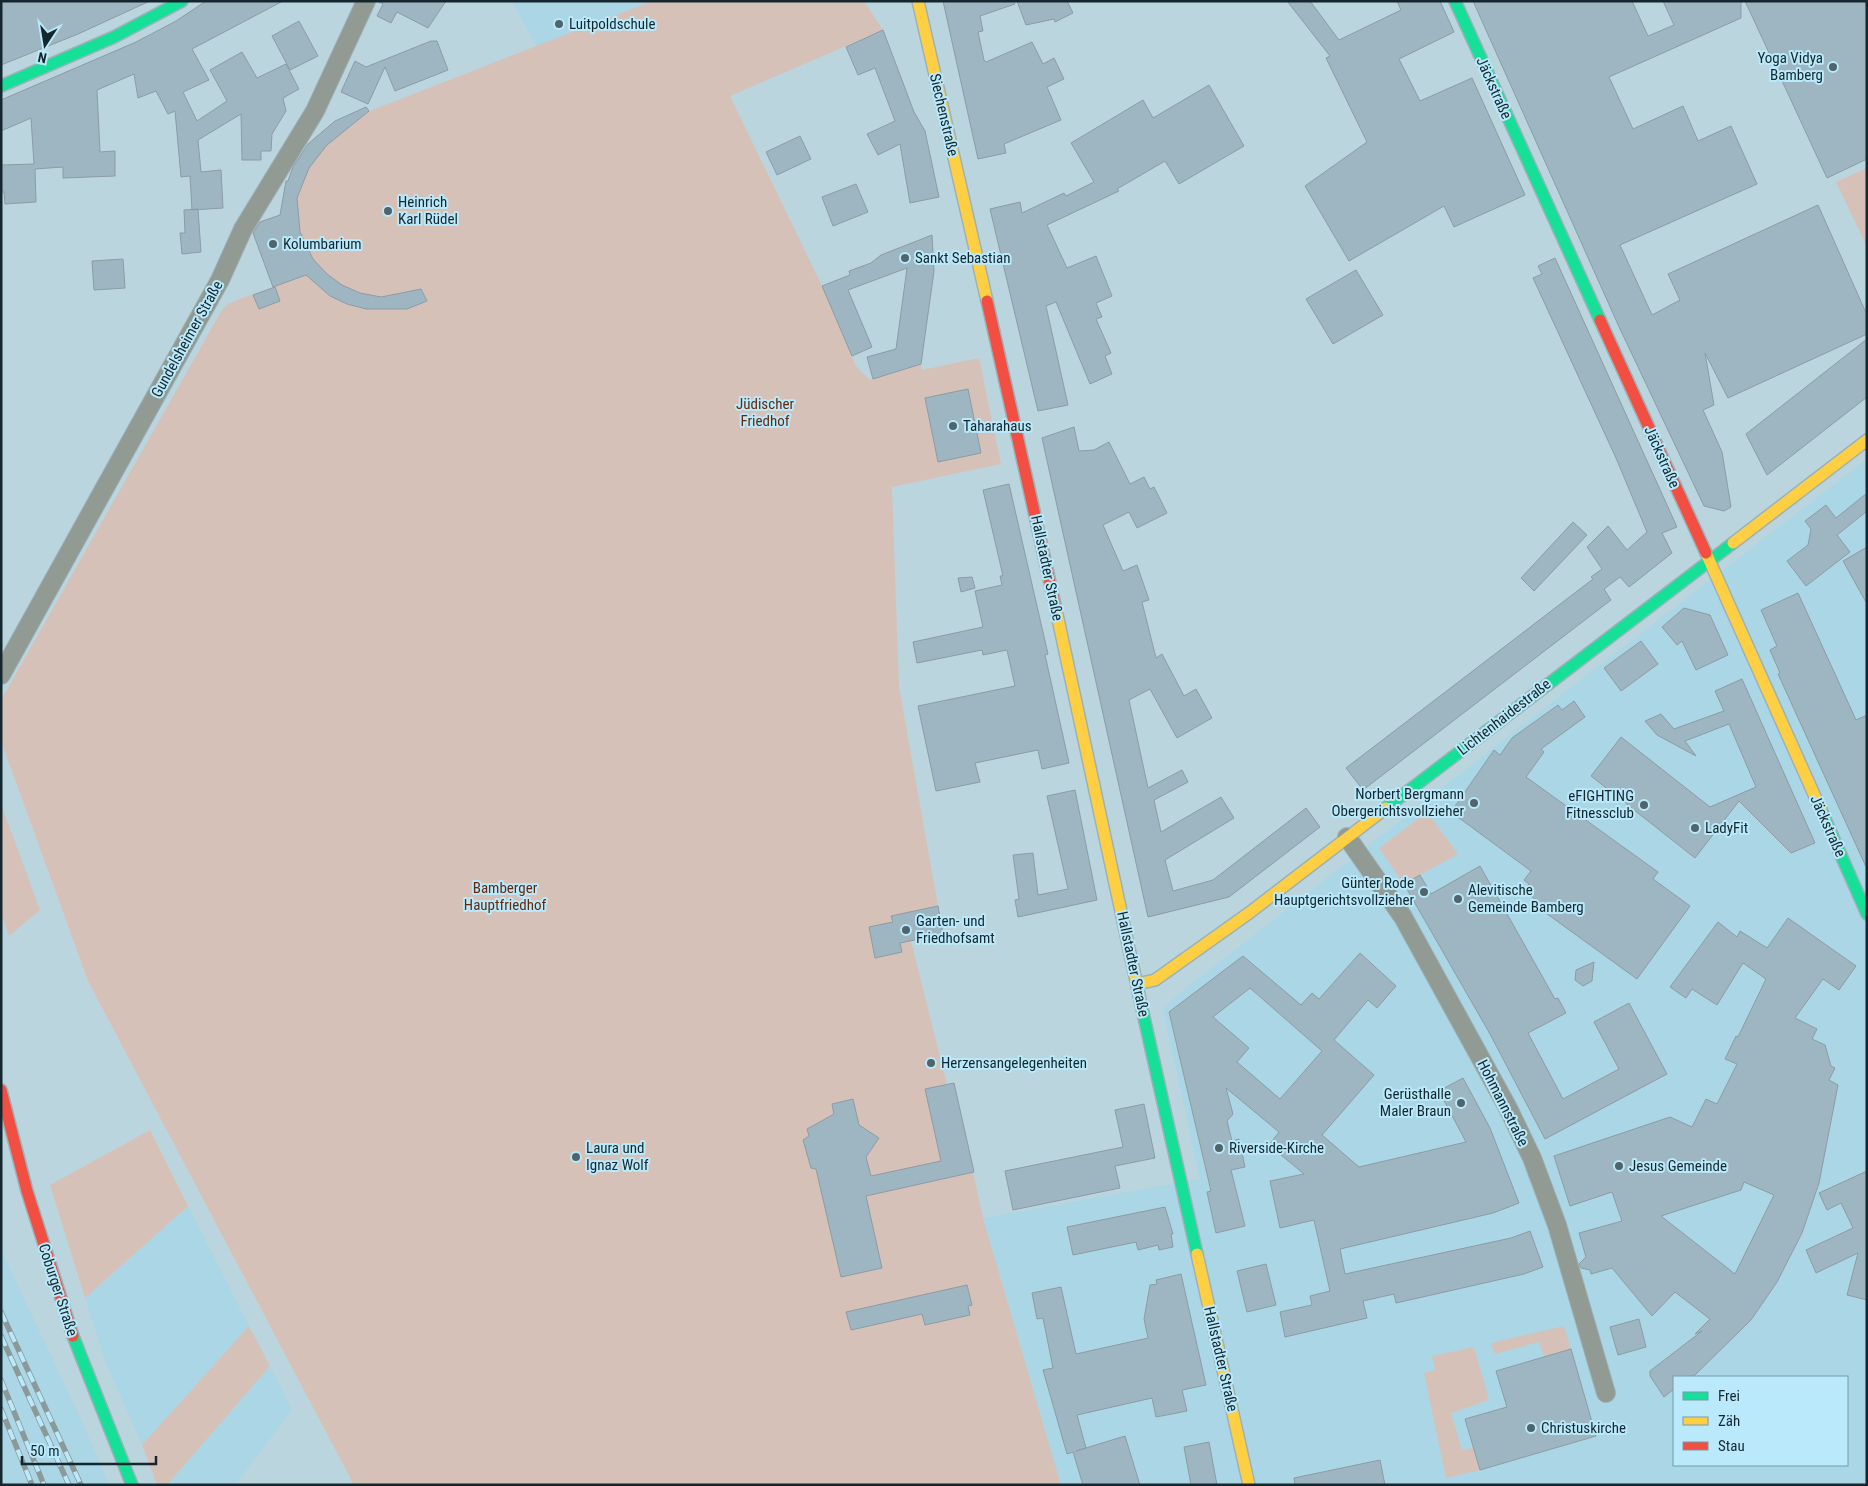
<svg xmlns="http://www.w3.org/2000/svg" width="1868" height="1486" viewBox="0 0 1868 1486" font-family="'Roboto Condensed',sans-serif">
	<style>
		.built { fill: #abd6e5; fill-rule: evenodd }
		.green { fill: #d6c1b8 }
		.building { fill: #9eb6c2; stroke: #8b9ca5; fill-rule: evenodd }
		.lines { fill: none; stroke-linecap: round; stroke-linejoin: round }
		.street-casing { stroke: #9cb1b8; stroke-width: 20 }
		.fast-casing { stroke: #9cb1b8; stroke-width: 14 }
		.slow-casing { stroke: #9cb1b8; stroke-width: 14 }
		.jam-casing { stroke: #9cb1b8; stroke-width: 14 }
		.street { stroke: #919a93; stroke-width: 18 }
		.fast { stroke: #16e098; stroke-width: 11 }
		.slow { stroke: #ffcf43; stroke-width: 11 }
		.jam { stroke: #f24e42; stroke-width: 11 }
		.rail-casing { stroke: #8b9998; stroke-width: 5.5 }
		.rail { stroke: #b9e9fa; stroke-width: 4; stroke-dasharray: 11; stroke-linecap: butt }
		.poi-dot { fill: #4f646c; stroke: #b9e9fa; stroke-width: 2 }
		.labels { text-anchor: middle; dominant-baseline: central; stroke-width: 4; stroke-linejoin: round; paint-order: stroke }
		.poi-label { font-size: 15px; fill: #15272e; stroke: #b9e9fa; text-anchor: start }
		.street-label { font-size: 15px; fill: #15272e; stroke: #b9e9fa }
		.park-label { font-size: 15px; fill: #66280c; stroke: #b9e9fa }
	</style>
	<rect width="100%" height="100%" fill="#bbd5de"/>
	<path class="built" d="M512,1H652L537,47Z
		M1867,459V1485H1061L983,1218L1200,1179L1163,1009L1176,996L1534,716ZM1674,1377H1847V1465H1674Z
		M188,1206L249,1326L142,1445L105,1361L85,1298Z
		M1,1250L81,1419L109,1485H7L1,1471Z
		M270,1366L292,1410L235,1485H167Z"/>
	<path class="green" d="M652,1H864L883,30L730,96L822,286L856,366L870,380L921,364L922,370L979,358L1001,464L892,487L899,687L943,934L911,941L947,1084L954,1083L983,1218L1061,1485H354L88,981L1,741V700L223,308L229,303L273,287L250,225L285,213C287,157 311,132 360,110L362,114Z
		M1867,168V247L1836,182Z
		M1,804L40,910L9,936L1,913Z
		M1427,812L1458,854L1404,884L1379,848Z
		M150,1130L188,1206L85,1298L50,1185Z
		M249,1326L270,1366L167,1485H157L142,1445Z
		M1564,1326L1571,1349L1544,1357L1539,1342L1495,1354L1491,1343Z
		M1474,1347L1489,1400L1451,1413L1462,1450L1473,1448L1480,1470L1446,1478L1424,1373L1435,1370L1432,1356Z"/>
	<path class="building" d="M1,1H150L78,34L1,65Z
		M206,1H283L192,49L209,80L183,92L197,121L227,101L210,70L242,52L257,78L286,64L299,89L283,98L286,111L272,134L271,151H261V160H242L241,114L198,140L201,172L221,170L223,208L192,210L190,176L181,177L175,111L168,114L156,91L138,98L134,74L97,90L100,152L115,151V176L63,178V167L35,169L36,202L5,204L4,192H1V165L34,164L31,118L1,131V100L136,42L176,21Z
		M377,1H446L428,28L397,12L391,23L377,16L383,4Z
		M943,1H1014L1015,4L980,16L983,31L978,32L984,60L986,62L1032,42L1043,64L1054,58L1064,79L1047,87L1061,120L1004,144L1006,153L978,159Z
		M1017,1H1067L1073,13L1055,22L1054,19L1026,25Z
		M1287,1H1310L1339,40L1401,10L1397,1H1440L1454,32L1399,59L1420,101L1472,78L1525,195L1454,227L1444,206L1349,261L1305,186L1367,142L1326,58L1330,56Z
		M1473,1H1632L1648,36L1674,25L1663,1H1741V18L1609,77L1633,129L1683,106L1698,141L1731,126L1757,184L1620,245L1652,315L1680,300L1668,274L1818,205L1867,315V334L1728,398L1705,353L1714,405L1703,410L1722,452L1731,507L1724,511L1704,506L1620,329Z
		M1745,1H1864L1867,7V159L1827,178Z
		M299,21L318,56L290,70L272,36Z
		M883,30L914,112L925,131L939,197L910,203L900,144L878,155L867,134L895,121L875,68L858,75L846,47Z
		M431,41H437L448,70L395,91L385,67L368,104L341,92L355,61L366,67Z
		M1209,85L1244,146L1179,184L1165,161L1117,189L1119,191L1047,225L1067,268L1096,256L1112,296L1096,303L1102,317L1096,319L1111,353L1105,356L1112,374L1090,384L1056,302L1046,306L1068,405L1038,411L990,209L1020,202L1022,213L1064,193L1066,196L1094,182L1071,143L1143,100L1153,118Z
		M366,107L369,111L327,145L309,168L297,198L300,232L313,259L327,274L342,285L360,293L381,297L421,289L427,301L407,309H366L347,304L330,296L306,275L273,287L253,233L260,222L280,215L286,181H288L293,167L308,144L335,121Z
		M800,136L811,159L777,175L766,152Z
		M856,184L868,212L833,226L822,197Z
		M198,209L201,252L182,254L180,233H185L184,210Z
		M932,235L934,271L921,364L873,379L867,357L896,349L907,268L848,290L872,347L852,356L822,286L850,275L849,271L871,263L881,255Z
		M1555,258L1677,527L1662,533L1672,553L1629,587L1620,577L1604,589L1611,600L1363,790L1346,768L1593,579L1591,577L1602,569L1587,547L1608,526L1627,550L1647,532L1616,458L1533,278L1542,274L1538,266Z
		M123,259L125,288L94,290L92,261Z
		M1356,270L1383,315L1333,344L1306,299Z
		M275,287L280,301L259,309L253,295Z
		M1867,339V397L1767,475L1746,434Z
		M968,389L981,453L938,462L925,398Z
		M1074,427L1079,451L1094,450L1109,442L1130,484L1144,477L1150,489L1154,487L1167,513L1137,528L1129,512L1103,525L1123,571L1137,565L1149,600L1142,602L1156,658L1162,654L1184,696L1196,689L1212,718L1177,738L1150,689L1129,700L1148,788L1182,770L1188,782L1154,800L1161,832L1221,797L1234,818L1165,860L1173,891L1213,880L1306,808L1320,827L1229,897L1148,917L1042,438Z
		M1009,484L1048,654L1045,655L1069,763L1042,769L1038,750L975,763L980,782L936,791L918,706L1015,686L1007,650L983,655L982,650L917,663L913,642L983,627L975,591L1002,585L1000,576H1003L983,490Z
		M1867,493V511L1837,535L1850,552L1806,586L1787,561L1808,545L1811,529L1805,521L1826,505L1836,518Z
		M1573,522L1587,535L1534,591L1521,578Z
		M1867,547V604L1843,561Z
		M972,577L975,588L961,592L958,578Z
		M1798,593L1856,720L1867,715V869L1778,674L1780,673L1770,650L1777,646L1761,610Z
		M1684,608L1710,615L1728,655L1696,670L1682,641L1677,645L1662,627Z
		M1641,641L1658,664L1621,691L1604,668Z
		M1742,679L1815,843L1791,853L1739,801L1695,858L1591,776L1621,737L1710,807L1756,787L1729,724L1685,741L1696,756L1657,735L1645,721L1661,714L1674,729L1724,711L1715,691Z
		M1574,701L1585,717L1541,749L1544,752L1526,777L1658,872L1653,879L1690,906L1637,979L1532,903L1535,899L1524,891L1529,884L1524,880L1531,871L1451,812L1494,750L1500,755L1512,738L1558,705L1562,710Z
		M1075,790L1097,900L1018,917L1015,900L1019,899L1013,855L1033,853L1038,895L1068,889L1047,796Z
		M1480,866L1555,999L1558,998L1566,1013L1528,1033L1563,1099L1619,1069L1594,1022L1629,1003L1667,1074L1545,1139L1490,1034L1404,884L1420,875L1431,894Z
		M938,906L943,934L900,943L902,952L875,958L869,927L893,922L891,916Z
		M1788,918L1856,966L1839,990L1823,979L1795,1018L1817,1029L1812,1039L1825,1045L1831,1066L1835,1068L1829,1080L1838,1085L1819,1183L1802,1233L1777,1282L1751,1320L1695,1375L1691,1377H1674V1389L1664,1397L1650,1376V1371L1702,1331L1695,1334L1710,1319L1675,1292L1652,1316L1612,1268L1591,1274L1590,1270L1581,1268L1579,1264L1586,1257L1579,1233L1622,1221L1612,1192L1570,1206L1554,1156L1670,1117L1692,1127L1706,1099L1717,1104L1737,1064L1725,1059L1736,1036L1738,1037L1766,979L1743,963L1717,1005L1692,989L1686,998L1670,987L1718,922L1737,937L1740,931L1767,948ZM1744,1182L1774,1195L1735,1274L1661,1216L1741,1190Z
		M1360,953L1396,986L1377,1008L1368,1000L1334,1040L1374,1075L1322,1135L1359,1167L1466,1142L1439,1091L1463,1078L1490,1128L1519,1203L1493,1213L1340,1249L1345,1274L1511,1238L1530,1231L1543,1267L1524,1274L1396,1303L1394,1294L1363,1301L1367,1318L1285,1337L1280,1312L1312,1305L1310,1296L1330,1291L1314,1220L1280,1228L1270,1181L1304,1174L1269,1145L1279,1132L1226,1088L1233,1114L1227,1121L1232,1141L1239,1139L1245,1167L1231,1170L1245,1226L1216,1233L1207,1192L1211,1191L1169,1012L1243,956L1301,1005L1312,993L1319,999ZM1250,988L1322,1051L1280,1099L1237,1062L1249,1048L1213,1017Z
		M1594,962L1592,981L1583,986L1575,980L1576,970Z
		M954,1083L974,1172L866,1196L882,1268L841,1277L816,1169L811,1168L803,1140L809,1136L807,1129L834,1114L832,1104L853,1099L859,1125L879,1138L866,1157L871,1176L941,1161L925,1089Z
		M1144,1104L1155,1158L1115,1166L1120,1188L1013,1210L1005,1171L1123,1147L1115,1110Z
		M1867,1171V1300L1847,1295L1858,1253L1816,1273L1806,1250L1853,1228L1841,1203L1827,1210L1819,1193Z
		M1165,1207L1173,1234H1171L1173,1247L1159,1250L1158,1245L1138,1250L1136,1242L1073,1255L1067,1227Z
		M1266,1264L1276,1305L1247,1312L1237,1271Z
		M1181,1274L1206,1385L1182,1390L1187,1411L1156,1417L1152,1398L1077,1415L1086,1448L1076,1451L1125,1436L1140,1485H1083L1073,1452L1067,1454L1043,1370L1053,1368L1043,1318L1037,1319L1032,1293L1061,1287L1076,1354L1148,1338L1144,1319L1150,1285L1157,1284L1156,1280Z
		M967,1285L972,1305L968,1306L970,1315L925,1325L922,1314L851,1330L846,1312Z
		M1639,1319L1646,1347L1618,1355L1610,1327Z
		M1571,1349L1596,1436L1480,1470L1465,1419L1507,1407L1496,1371Z
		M1209,1442L1217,1485H1191L1184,1447Z
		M1380,1460L1385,1485H1295L1294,1478Z"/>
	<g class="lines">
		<g class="street-casing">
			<path id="street" d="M1,675L220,280L243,229L315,111L366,1
				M1347,837L1403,917L1508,1108L1532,1158L1557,1225L1606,1393"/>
		</g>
		<g class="fast-casing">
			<path id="fast" d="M1455,1L1600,320
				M1,86L114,37L182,1
				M1386,808L1733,543
				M1821,810L1867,914
				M1139,995L1197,1254
				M73,1336L132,1485"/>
		</g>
		<g class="slow-casing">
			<path id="slow" d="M918,1L987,301
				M1733,543L1867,440
				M1706,553L1821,810
				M1055,605L1139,995
				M1137,984L1155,980L1249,913L1386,808
				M1197,1254L1249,1485"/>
		</g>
		<g class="jam-casing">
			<path id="jam" d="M987,301L1055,605
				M1600,320L1706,553
				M1,1090L27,1191L73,1336"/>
		</g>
		<use href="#street" class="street"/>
		<use href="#fast" class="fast"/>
		<use href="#slow" class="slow"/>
		<use href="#jam" class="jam"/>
		<g class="rail-casing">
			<path id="rail" d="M1,1312L81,1485
				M1,1336L69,1485
				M1,1380L44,1485
				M1,1409L32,1485"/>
		</g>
		<use href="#rail" class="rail"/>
	</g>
	<g class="poi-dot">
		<circle cx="559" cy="24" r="5"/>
		<circle cx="1833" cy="67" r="5"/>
		<circle cx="388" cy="211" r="5"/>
		<circle cx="273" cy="244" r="5"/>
		<circle cx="905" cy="258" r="5"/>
		<circle cx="953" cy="426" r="5"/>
		<circle cx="1474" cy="803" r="5"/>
		<circle cx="1644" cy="805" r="5"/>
		<circle cx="1695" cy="828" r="5"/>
		<circle cx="1424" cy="892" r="5"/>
		<circle cx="1458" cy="899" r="5"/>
		<circle cx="906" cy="930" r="5"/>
		<circle cx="931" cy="1063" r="5"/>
		<circle cx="1461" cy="1103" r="5"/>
		<circle cx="1219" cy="1148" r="5"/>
		<circle cx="576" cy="1157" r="5"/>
		<circle cx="1619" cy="1166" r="5"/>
		<circle cx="1531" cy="1428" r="5"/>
	</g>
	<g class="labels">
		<g class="poi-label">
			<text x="569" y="24">Luitpoldschule</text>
			<text x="1823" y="58" text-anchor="end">Yoga Vidya<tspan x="1823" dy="17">Bamberg</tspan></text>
			<text x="398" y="202">Heinrich<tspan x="398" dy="17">Karl Rüdel</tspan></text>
			<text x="283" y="244">Kolumbarium</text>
			<text x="915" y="258">Sankt Sebastian</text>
			<text x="963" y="426">Taharahaus</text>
			<text x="1464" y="794" text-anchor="end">Norbert Bergmann<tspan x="1464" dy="17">Obergerichtsvollzieher</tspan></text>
			<text x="1634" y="796" text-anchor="end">eFIGHTING<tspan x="1634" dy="17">Fitnessclub</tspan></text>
			<text x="1705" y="828">LadyFit</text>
			<text x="1414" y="883" text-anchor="end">Günter Rode<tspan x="1414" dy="17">Hauptgerichtsvollzieher</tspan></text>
			<text x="1468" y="890">Alevitische<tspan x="1468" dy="17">Gemeinde Bamberg</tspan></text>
			<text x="916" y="921">Garten- und<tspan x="916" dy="17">Friedhofsamt</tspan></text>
			<text x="941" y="1063">Herzensangelegenheiten</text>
			<text x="1451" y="1094" text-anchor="end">Gerüsthalle<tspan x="1451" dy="17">Maler Braun</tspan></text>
			<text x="586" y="1148">Laura und<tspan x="586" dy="17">Ignaz Wolf</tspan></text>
			<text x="1229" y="1148">Riverside-Kirche</text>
			<text x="1629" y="1166">Jesus Gemeinde</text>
			<text x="1541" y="1428">Christuskirche</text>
		</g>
		<g class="street-label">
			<text transform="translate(1494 88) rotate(66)">Jäckstraße</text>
			<text transform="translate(944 115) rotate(77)">Siechenstraße</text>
			<text transform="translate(187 339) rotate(-61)">Gundelsheimer Straße</text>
			<text transform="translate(1662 457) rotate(66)">Jäckstraße</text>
			<text transform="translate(1047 568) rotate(78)">Hallstadter Straße</text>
			<text transform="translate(1504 717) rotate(-38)">Lichtenhaidestraße</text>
			<text transform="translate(1828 826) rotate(66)">Jäckstraße</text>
			<text transform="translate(1133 964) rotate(78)">Hallstadter Straße</text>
			<text transform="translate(1503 1103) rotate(63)">Hohmannstraße</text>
			<text transform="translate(58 1290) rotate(72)">Coburger Straße</text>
			<text transform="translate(1221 1359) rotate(77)">Hallstadter Straße</text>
		</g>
		<g class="park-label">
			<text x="765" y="404">Jüdischer<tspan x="765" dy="17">Friedhof</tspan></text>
			<text x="505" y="888">Bamberger<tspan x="505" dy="17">Hauptfriedhof</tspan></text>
		</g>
	</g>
	<rect width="1868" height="1486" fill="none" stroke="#15272e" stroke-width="5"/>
	<rect x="1673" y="1376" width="175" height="90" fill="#b9e9fa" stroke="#779ba8"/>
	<rect x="1683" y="1392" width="25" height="8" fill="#16e098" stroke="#779ba8"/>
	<text x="1718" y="1401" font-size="15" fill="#15272e">Frei</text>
	<rect x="1683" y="1417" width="25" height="8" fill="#ffcf43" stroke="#779ba8"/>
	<text x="1718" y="1426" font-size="15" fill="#15272e">Zäh</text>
	<rect x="1683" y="1442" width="25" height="8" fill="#f24e42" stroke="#779ba8"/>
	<text x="1718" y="1451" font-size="15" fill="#15272e">Stau</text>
	<g transform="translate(45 45) rotate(192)" stroke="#b9e9fa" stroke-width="4" paint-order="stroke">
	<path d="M0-4L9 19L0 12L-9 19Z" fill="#15272e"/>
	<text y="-8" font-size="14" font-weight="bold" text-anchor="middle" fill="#15272e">N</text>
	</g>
	<path d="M22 1456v8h134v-8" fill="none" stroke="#15272e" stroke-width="2.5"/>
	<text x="30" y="1456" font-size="15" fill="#15272e" stroke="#b9e9fa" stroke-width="4" paint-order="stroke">50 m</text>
</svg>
